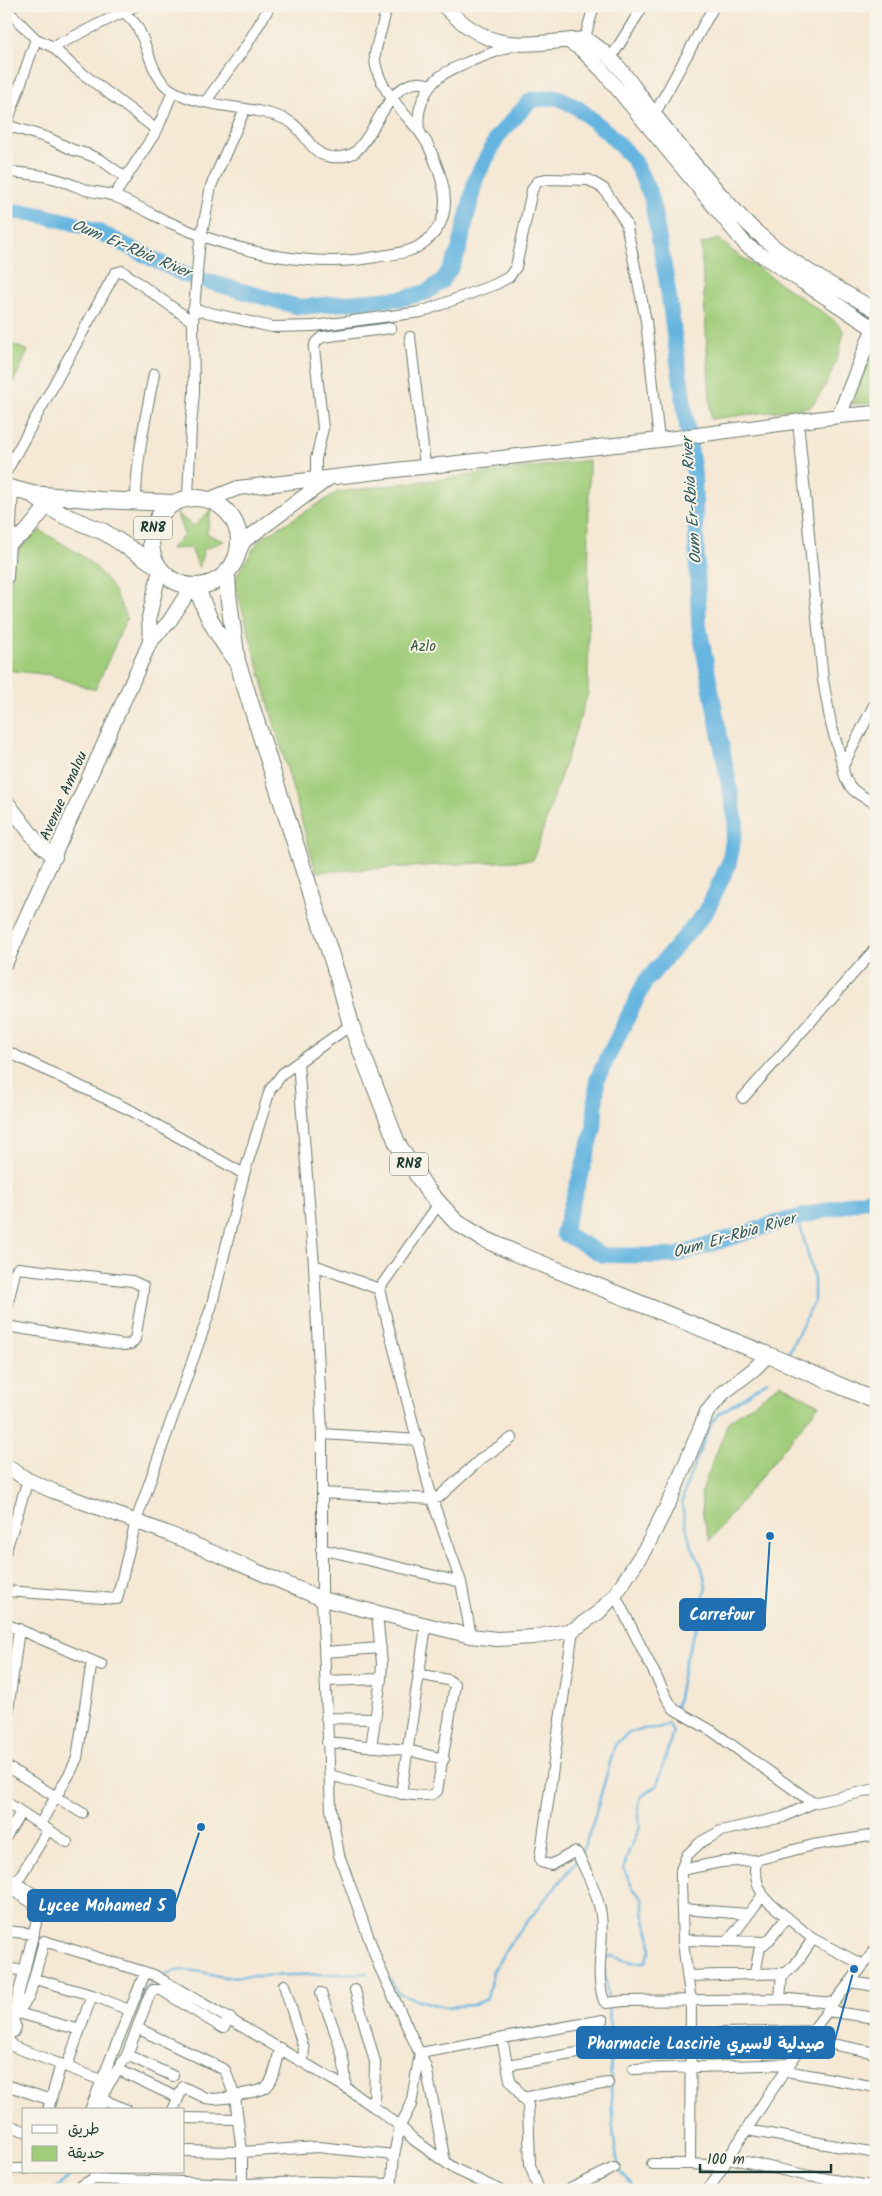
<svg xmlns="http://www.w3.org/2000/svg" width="882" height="2196" viewBox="0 0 882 2196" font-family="Kalam,'Playpen Sans Arabic',sans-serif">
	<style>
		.green { fill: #a0cd7a; stroke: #608557 }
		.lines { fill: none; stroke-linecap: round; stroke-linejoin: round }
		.stream { stroke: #66b5e0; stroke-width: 2.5 }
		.river { stroke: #66b5e0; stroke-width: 16 }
		.street-casing { stroke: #6a796c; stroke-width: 12 }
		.secondary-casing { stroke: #6a796c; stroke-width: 16 }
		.primary-casing { stroke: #6a796c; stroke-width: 18 }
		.street { stroke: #fff; stroke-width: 10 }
		.secondary { stroke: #fff; stroke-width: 14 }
		.primary { stroke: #fff; stroke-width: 16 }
		.labels { text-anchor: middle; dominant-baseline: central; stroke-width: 4; stroke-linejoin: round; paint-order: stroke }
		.shield { fill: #f7f3e8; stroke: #60746a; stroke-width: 1 }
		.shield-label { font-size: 14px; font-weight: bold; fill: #1f3d34 }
		.park-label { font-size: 15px; fill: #395a42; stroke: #f7f3e8 }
		.street-label { font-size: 15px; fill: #1f3d34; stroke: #f7f3e8 }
		.water-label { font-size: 16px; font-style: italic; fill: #315b5f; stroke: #f7f3e8 }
		.leader { fill: none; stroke: #1f6fb2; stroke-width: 2 }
		.callout-dot { fill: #1f6fb2; stroke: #f7f3e8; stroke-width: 2 }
		.callout { fill: #1f6fb2; stroke: #1f6fb2; stroke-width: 2 }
		.callout-label { font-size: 16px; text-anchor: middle; font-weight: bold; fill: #fff }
	</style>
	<rect width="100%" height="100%" fill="#f7f3e8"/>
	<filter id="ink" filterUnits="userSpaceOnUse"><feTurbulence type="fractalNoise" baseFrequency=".02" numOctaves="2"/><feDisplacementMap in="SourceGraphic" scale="10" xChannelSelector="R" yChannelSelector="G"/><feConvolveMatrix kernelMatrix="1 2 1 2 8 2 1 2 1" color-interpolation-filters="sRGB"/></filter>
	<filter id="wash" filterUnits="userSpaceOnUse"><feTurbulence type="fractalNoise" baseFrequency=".0096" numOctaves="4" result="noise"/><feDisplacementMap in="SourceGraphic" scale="20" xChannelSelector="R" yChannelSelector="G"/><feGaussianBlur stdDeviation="1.12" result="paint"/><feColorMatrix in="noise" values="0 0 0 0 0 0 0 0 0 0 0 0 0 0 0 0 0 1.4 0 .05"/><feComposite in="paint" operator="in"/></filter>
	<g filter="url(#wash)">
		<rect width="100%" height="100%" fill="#f5e8d4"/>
		<path class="green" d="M719,239L734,252L834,320L844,331C839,357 828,388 810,407L711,419L701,244Z
			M6,341L28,351L6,398Z
			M875,344L876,403L852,404Z
			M589,460L588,693L533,860L316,872L234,580L260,539L338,492Z
			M211,510L207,534L224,541L204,549L199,568L191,548L170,549L184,535L177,514L194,526Z
			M39,530C86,557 105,565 127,618L95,690L51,675L6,670V637L12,557Z
			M781,1384L819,1405L710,1540L703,1517L701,1492L729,1421Z"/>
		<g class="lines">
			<path class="stream" d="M787,1356L814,1301V1278L798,1217
				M676,1707L685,1662L701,1611L706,1586L702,1568L690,1542L684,1518L682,1502L687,1483L711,1423L719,1414L767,1381
				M581,1854L592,1826L615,1745C621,1738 628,1732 637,1730C649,1727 658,1731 668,1723L673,1732L657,1785L641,1797L638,1807L640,1827L626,1858L624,1869L632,1887L643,1900V1913L650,1935L651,1951L645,1962H631L612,1956L604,1959
				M604,1969L608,1998
				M162,1976C180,1965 204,1972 223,1977L367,1973
				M390,1979L397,1992L407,1997L444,2007L474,2005L487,1999L493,1971L511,1942L577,1860
				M142,1994L155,1980
				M609,2006C612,2057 608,2120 619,2168C621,2176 631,2181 634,2190
				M55,2190L74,2172"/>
			<path class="river" d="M6,211L31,213L70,222L97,231L185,275L299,307L404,298L427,292L442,281L452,266L459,250L476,178L498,136L531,100L557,97L578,108L607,132L634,160L651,196L666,277L694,475L699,626L736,822L729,863L706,912L645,982L597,1079L594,1129L563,1233L603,1255L674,1256L773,1224L876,1197"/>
		</g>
	</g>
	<g filter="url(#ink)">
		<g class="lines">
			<g class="street-casing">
				<path id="street" d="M117,6C124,12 131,18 136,25C149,45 150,78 173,91C208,110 252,104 287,120C309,131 309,161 341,157C345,156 352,155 355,152C378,133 390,70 431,85
					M386,6C385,24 377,38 375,55C373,82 403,112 419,131
					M6,9L36,39L53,47L74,67L157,130
					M583,44L594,6
					M53,47L135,6
					M611,58L643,6
					M206,101L246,46L270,6
					M654,115L714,6
					M6,125L48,138L73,150L87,154L101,160L126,178
					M6,126L36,39
					M6,172C27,173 46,175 65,182C74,185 82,189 90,191C99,193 108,193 116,197C132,203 148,212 164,220C226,249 307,270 376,257C390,254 407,254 419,246C460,220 444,180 428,145C426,140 420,135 419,129C416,111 424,90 438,78C454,65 493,53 514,45
					M114,196L157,130L173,91
					M193,309L272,327L314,326L421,312L496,284L509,277L516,267L532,190L537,182L546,179L589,180L604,189L626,223L646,321L659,440
					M410,337L425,465
					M798,421L823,680L831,724L843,766
					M6,472L115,273L122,271L193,322
					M316,479V459L323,428L314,348L316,342L322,337L391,328
					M188,498L191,426L194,393L193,322L199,249L211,186L245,109
					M136,501C136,459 146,416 154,374
					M876,701L843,766C844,788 858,795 876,803
					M6,1051L132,1111L244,1174
					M298,1063L314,1265L322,1434V1599L331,1809L339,1855L379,1966L426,2067L445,2161
					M743,1098L876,948
					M314,1265L379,1289L438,1205
					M379,1289L432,1499L461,1582L471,1636
					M6,1311L15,1272L18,1268L132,1281L143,1286V1293L135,1339L131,1344L124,1345L6,1326
					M322,1434L419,1440
					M322,1493L432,1499L439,1497L482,1458L512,1438
					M321,1549L461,1582
					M6,1550L28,1480
					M6,1591L117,1599L136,1521L211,1308L244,1174L270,1090L283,1073L351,1025
					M615,1595L668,1700L674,1709L712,1731L813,1803
					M6,1624L102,1665
					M573,1630L540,1858L541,1862L551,1865L574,1852L577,1853C586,1871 598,1894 601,1915C605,1943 594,1973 604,2001L607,2003L624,2001L789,1999L833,2003
					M324,1652L381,1648
					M325,1681L381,1679
					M326,1718L375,1719
					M6,1726L19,1629
					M327,1742L407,1750L444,1759
					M371,1747L381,1679L382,1663L377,1614
					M6,1766L82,1813
					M330,1775C347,1779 427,1806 437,1791L455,1685L448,1680L418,1674
					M401,1794L426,1626
					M6,1802L67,1842
					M40,1824L71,1771L77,1758L92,1661
					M6,1837L21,1812
					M681,1870L721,1862L756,1860
					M6,1876L42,1899L13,2016
					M7,1887L40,1908
					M12,1890L48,1830
					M682,1909L748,1914
					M6,1931L34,1934
					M683,1940L766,1942
					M729,1940L763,1895
					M863,1965L813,1939L765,1899L758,1885L755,1871L756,1860L813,1845L876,1835
					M6,1969L25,1970
					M755,1973L760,1947L770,1939L787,1917
					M687,1976L786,1973L795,1965L813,1939
					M35,1979L92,1995L129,2010
					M850,1982L876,1986
					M284,1985L304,2049L303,2061
					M355,1990L375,2062L374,2107
					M321,1993C330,2022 348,2056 345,2087
					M780,1999L782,1973
					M827,2011L876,2018
					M18,2013L80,2030
					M12,2020L29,1997L44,1941L154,1975L345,2087L374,2107L400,2126L414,2140L455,2169L499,2190
					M137,2028L225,2070L235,2097L214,2099L206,2098L183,2087L173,2110
					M6,2033L14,2032L16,2027L14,2022L8,2019
					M6,2034L12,2046L101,2080
					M631,2035L812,2031
					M502,2038L510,2080L528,2105L530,2165L539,2190
					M807,2039L876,2053
					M127,2055L173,2076
					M507,2065L601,2049
					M67,2066L92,1995
					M633,2069L790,2064
					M119,2070L178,2098
					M786,2071L876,2087
					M6,2085L51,2100
					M522,2098L608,2083
					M102,2099L127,2110
					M48,2110L61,2064
					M90,2110L145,1973
					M100,2110L107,2087L127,2055L149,1996L153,1990H161L221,2027H224L230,2018
					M184,2118L236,2119
					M6,2124L24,2131
					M747,2130L876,2153
					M184,2151L242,2152L318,2147L394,2155
					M729,2158L809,2176L876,2187
					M652,2164H690
					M724,2166L690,2164L691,2002L683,1943L681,1882V1870L687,1855L701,1842L721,1831L783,1817L813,1803L876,1789
					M6,2169H24
					M93,2179L242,2184L315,2182L391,2184
					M74,2190L93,2179L95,2174
					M242,2190V2152L235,2097C244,2092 254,2093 263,2089C275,2084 277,2059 280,2048
					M391,2190L394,2155L400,2126L411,2105L420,2053L603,2020
					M568,2190L614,2168
					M708,2190L766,2099L812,2031L876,1949"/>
			</g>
			<g class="secondary-casing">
				<path id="secondary" d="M444,6C494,57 522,43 585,39C615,54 633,88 654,114C681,149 711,185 742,218C779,257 829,284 876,310
					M568,41L581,49L602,70L746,245L876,330
					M839,416L876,322
					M208,500L238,488L668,439L839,416L876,413
					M8,544L26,532L47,506
					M237,555L244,541L329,478
					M6,577L11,490
					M150,642L149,617L160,569
					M6,801L38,843L55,857
					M6,962L150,642L169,622L192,586
					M6,1466L28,1480L53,1491L167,1533L322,1599L471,1636L497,1639L534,1637L573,1630L599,1612L615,1595L647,1546L673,1494L707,1412L723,1393L754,1369L768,1355"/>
			</g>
			<g class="primary-casing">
				<path id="primary" d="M6,487L32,494L100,500L174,503
					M32,494L47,506L65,516L104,532L159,567
					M151 542a44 44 0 1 1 88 0a44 44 0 1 1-88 0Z
					M227,572L228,594L237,661L341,987L351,1025L397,1143L427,1190L456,1222L482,1238L515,1253L768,1355L876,1401
					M197,586C205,615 219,637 236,661"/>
			</g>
			<use href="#street" class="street"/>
			<use href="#secondary" class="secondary"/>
			<use href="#primary" class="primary"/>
		</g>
	</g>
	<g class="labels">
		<g class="shield">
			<rect x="134" y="516.5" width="38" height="23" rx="4"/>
			<rect x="390" y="1152.5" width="38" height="23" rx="4"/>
		</g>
		<g class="shield-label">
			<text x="153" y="528">RN8</text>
			<text x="409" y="1164">RN8</text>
		</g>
		<g class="park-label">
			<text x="423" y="647">Azlo</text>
		</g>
		<g class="street-label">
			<text transform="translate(64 796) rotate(-66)">Avenue Amalou</text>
		</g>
		<g class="water-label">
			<text transform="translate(131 249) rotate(23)">Oum Er-Rbia River</text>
			<text transform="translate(692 501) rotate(-94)">Oum Er-Rbia River</text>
			<text transform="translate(734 1236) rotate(-16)">Oum Er-Rbia River</text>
		</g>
	</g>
	<path class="leader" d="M770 1536L765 1614M201 1827L175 1905M854 1969L834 2043"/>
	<g class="callout-dot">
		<circle cx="770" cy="1536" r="5"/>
		<circle cx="201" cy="1827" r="5"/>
		<circle cx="854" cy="1969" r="5"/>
	</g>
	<g class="callout">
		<rect x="680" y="1599" width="85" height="31" rx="5"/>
		<rect x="28" y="1890" width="147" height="31" rx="5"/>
		<rect x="577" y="2027" width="257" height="31" rx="5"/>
	</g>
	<g class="callout-label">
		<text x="722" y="1620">Carrefour</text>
		<text x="102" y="1911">Lycee Mohamed 5</text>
		<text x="706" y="2049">Pharmacie Lascirie صيدلية لاسيري</text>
	</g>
	<rect width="882" height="2196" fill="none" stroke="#f7f3e8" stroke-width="25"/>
	<rect x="22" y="2108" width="162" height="65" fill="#f7f3e8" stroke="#a1aaa0"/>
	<rect x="32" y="2125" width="25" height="8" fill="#ffffff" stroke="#a1aaa0"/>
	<text x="68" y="2134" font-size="15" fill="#1f3d34">طريق</text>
	<rect x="32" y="2146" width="25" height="15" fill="#a0cd7a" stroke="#a1aaa0"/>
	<text x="68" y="2158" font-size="15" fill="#1f3d34">حديقة</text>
	<path d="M700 2164v8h131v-8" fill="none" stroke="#1f3d34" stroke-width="2.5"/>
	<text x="707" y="2164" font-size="15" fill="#1f3d34" stroke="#f7f3e8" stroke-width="4" paint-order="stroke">100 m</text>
</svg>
